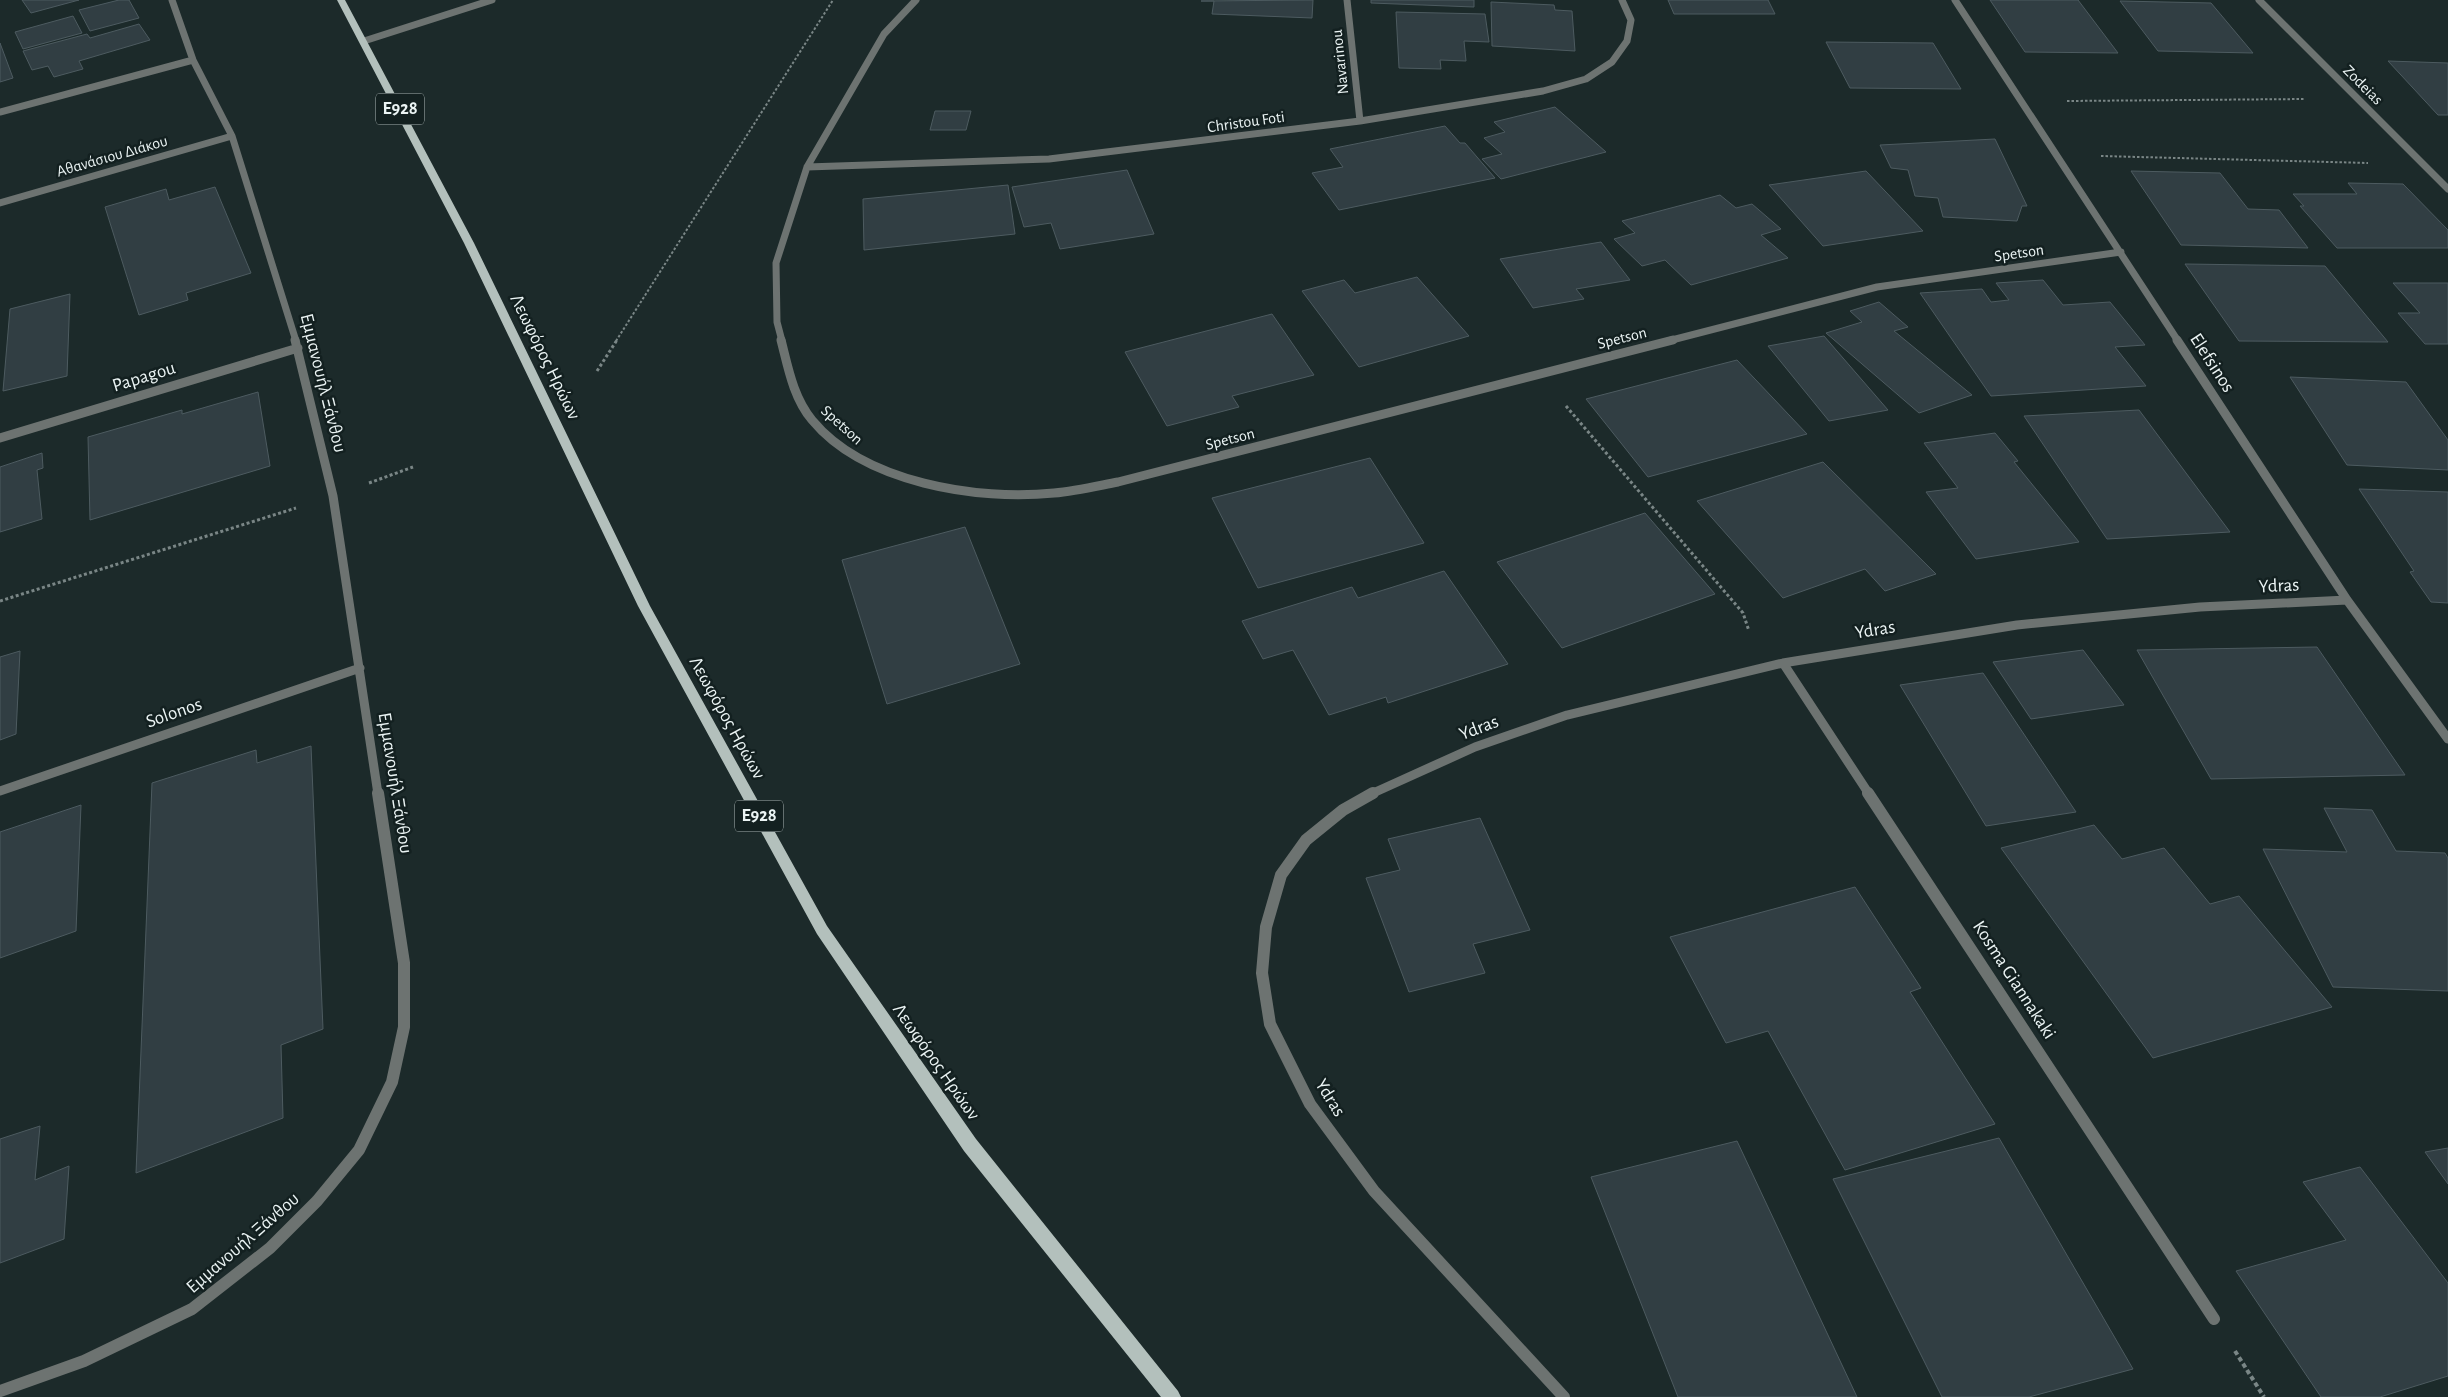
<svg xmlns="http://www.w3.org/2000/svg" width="2448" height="1397" viewBox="0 0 2448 1397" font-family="'Alegreya Sans',sans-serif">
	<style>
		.building { fill: #313e43; stroke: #4d5b60 }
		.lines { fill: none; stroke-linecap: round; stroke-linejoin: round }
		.path-far2 { stroke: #7a8686; stroke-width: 2; stroke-dasharray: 2.5 2; stroke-linecap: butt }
		.path-far1 { stroke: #7a8686; stroke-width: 3; stroke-dasharray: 3 2.5; stroke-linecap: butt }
		.path { stroke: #7a8686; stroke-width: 4; stroke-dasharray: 4.5 3; stroke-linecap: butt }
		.minor-far2 { stroke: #6d7371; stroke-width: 7 }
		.minor-far1 { stroke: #6d7371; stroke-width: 9 }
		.minor { stroke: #6d7371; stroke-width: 12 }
		.primary { fill: #b3c0bc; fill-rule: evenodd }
		.labels { text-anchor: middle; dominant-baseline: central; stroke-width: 5; stroke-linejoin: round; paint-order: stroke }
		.far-street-label { font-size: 16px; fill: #ebf4f4; stroke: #132020 }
		.shield { fill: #132020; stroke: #aab4b4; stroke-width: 1 }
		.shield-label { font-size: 18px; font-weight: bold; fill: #ebf4f4 }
		.street-label { font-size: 19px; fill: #ebf4f4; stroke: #132020 }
	</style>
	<rect width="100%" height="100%" fill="#1c2a2a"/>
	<path class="building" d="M22,0H79L31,13Z
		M119,0H129L139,18L90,31L79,10Z
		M1313,0L1312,18L1212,14L1214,1H1201Z
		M1371,0H1474V7L1371,3Z
		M1668,0H1768L1775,14H1674Z
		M1990,0H2078L2118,53L2025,52Z
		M2120,1L2211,3L2253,53L2158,51Z
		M1491,2L1554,5L1555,10L1572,11L1575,51L1492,46Z
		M1396,12L1485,14L1489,42L1464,41L1466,61L1440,60L1441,69L1399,68Z
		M73,16L82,33L23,49L15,32Z
		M139,24L150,40L79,61L83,69L54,77L48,66L32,70L23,51L87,34L90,38Z
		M1826,42L1933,43L1961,89L1850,88Z
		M0,43L13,78L0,82Z
		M2388,61L2448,63V115H2438Z
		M1555,107L1606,152L1501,179L1482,159L1502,154L1484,138L1505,132L1494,122Z
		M935,111H971L966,130H930Z
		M1445,126L1460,143H1465L1495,178L1339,210L1312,173L1343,167L1330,149Z
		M1995,139L2027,206H2022L2017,221L1943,217L1938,198L1915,196L1908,170L1891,168L1880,145Z
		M1127,170L1154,234L1060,249L1051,223L1024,227L1012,187Z
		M1866,171L1923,231L1823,246L1769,185Z
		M2131,171L2220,173L2248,209L2279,210L2308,248L2181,245Z
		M2348,183L2403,184L2448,230V248H2337L2300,206H2304L2293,194H2357Z
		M1008,185L1015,234L864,250L863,199Z
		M215,187L251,273L186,293L188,300L139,315L105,207L166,189L169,200Z
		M1720,195L1736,208L1752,204L1781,229L1761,235L1788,258L1691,285L1665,260L1642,266L1614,239L1635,233L1622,221Z
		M1601,242L1630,280L1576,289L1584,299L1533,308L1500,259Z
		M2185,264L2325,266L2388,342L2239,341Z
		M1417,277L1469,336L1359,367L1302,291L1344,280L1355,293Z
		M2043,280L2063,305L2110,302L2145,345L2115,347L2146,386L1991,396L1920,293L1982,289L1991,302L2009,300L1996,283Z
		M2393,283H2448V344H2425L2398,313H2420Z
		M70,294L67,376L3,391L10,309Z
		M1879,302L1908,327L1894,331L1972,395L1919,413L1826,333L1862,322L1850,311Z
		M1272,314L1314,375L1232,396L1239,407L1167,426L1125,352Z
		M1824,336L1888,410L1829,421L1768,346Z
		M1737,360L1807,434L1648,477L1586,399Z
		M2290,377L2406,382L2448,440V470L2347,465Z
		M258,392L270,466L90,520L88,437L182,410V414Z
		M2139,410L2230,532L2107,539L2024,416Z
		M1995,433L2018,461L2014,462L2079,542L1976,559L1926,492L1958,488L1924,443Z
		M42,453L43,468L37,470L42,519L0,532V467Z
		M1370,458L1424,543L1258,588L1212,498Z
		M1823,462L1936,574L1885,591L1865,569L1783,598L1697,501Z
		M2359,489L2448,492V603L2431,602L2410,572L2414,571Z
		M1645,513L1715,594L1562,648L1497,562Z
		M965,527L1020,664L887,704L842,560Z
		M1444,571L1508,664L1388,703L1386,697L1329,715L1293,650L1263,659L1242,621L1352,587L1358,598Z
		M2317,647L2405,775L2211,779L2137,650Z
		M2083,650L2124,705L2031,719L1993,662Z
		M20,651L16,734L0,740V657Z
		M1983,673L2076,812L1986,826L1900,685Z
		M311,746L323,1029L281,1045L283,1118L136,1173L152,783L256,750L257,763Z
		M81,805L76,931L0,958V832Z
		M2324,808L2372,810L2396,851L2445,853L2448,858V991L2333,987L2263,849L2347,852Z
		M1480,818L1530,930L1473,944L1485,973L1409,992L1366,878L1400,870L1388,839Z
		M2094,825L2122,859L2164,848L2210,904L2239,896L2332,1007L2153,1058L2001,848Z
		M1855,887L1921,988L1910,992L1995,1124L1845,1170L1768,1031L1726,1043L1670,937Z
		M40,1126L35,1180L69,1166L64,1239L0,1263V1139Z
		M1999,1138L2133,1369L2029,1397H1942L1833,1179Z
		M1737,1141L1857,1397H1678L1591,1177Z
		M2448,1148V1184L2425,1152Z
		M2360,1167L2448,1283V1376L2380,1397H2321L2236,1271L2346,1240L2303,1182Z"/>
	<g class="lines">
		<path class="path-far2" d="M2067,101L2305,99
			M2101,156L2368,163
			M616,341L833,0"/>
		<path class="path-far1" d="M597,371L617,340
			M1566,406L1743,613L1749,631
			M369,483L413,467
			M0,601L296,508"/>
		<path class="path" d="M2235,1351L2264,1397"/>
		<path class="minor-far2" d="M172,0L193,60L232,136L296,341
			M1347,0L1360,121
			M1955,0L2178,341
			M2259,0L2448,189
			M364,41L492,0
			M0,112L193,60
			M807,167L1049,159L1360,121L1543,91L1586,79L1612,62L1627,41L1631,20L1622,0
			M0,203L232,136
			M782,341L777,322L776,263L807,167L884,34L916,0
			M1668,341L1877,287L2121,252"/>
		<path class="minor-far1" d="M295,340L333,496L378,794
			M781,340C788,367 793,397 812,420C864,483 978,501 1054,493C1076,491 1097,486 1118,482L1673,340
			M2177,340L2347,600L2448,739
			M0,438L298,348
			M1783,663L1869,794
			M0,791L360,668
			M1371,794L1475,747L1567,715L1783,663L2017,625L2200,607L2347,600"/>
		<path class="minor" d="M1373,793L1343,810L1306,840L1281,875L1266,927L1262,973L1270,1024L1310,1104L1374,1191L1564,1397
			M1868,793L2214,1319
			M0,1391L84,1361L192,1309L270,1248L317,1201L359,1150L392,1082L404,1027V963L378,793"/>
		<path class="primary" d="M337,0H345L474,243L650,606L827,926L976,1139L1178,1391L1181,1397H1161L964,1151L817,934L638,606L464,243Z"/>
	</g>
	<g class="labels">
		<g class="far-street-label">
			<text transform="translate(1340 62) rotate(-96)">Navarinou</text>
			<text transform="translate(2363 85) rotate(45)">Zodeias</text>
			<text transform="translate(1246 122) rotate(-8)">Christou Foti</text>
			<text transform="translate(112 156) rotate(-16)">Αθανάσιου Διάκου</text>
			<text transform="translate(2019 253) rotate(-8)">Spetson</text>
			<text transform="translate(1622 338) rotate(-14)">Spetson</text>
			<text transform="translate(842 425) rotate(42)">Spetson</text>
			<text transform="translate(1230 439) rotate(-14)">Spetson</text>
		</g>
		<g class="shield">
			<rect x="376" y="93.5" width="48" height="31" rx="4"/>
			<rect x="735" y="800.5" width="48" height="31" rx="4"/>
		</g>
		<g class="shield-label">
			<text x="400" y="109">E928</text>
			<text x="759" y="816">E928</text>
		</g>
		<g class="street-label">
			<text transform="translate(545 357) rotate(64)">Λεωφόρος Ηρώων</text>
			<text transform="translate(2212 363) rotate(57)">Elefsinos</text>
			<text transform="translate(144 377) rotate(-17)">Papagou</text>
			<text transform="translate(323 383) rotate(76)">Εμμανουήλ Ξάνθου</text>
			<text transform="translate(2279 586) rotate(-3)">Ydras</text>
			<text transform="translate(1875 630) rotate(-9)">Ydras</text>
			<text transform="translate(174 713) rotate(-19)">Solonos</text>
			<text transform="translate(727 718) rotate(61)">Λεωφόρος Ηρώων</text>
			<text transform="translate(1479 728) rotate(-21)">Ydras</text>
			<text transform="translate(395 783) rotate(81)">Εμμανουήλ Ξάνθου</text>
			<text transform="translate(2014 980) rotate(57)">Kosma Giannakaki</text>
			<text transform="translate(936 1062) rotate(55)">Λεωφόρος Ηρώων</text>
			<text transform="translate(1330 1098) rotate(58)">Ydras</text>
			<text transform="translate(243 1243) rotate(-41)">Εμμανουήλ Ξάνθου</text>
		</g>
	</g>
</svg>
